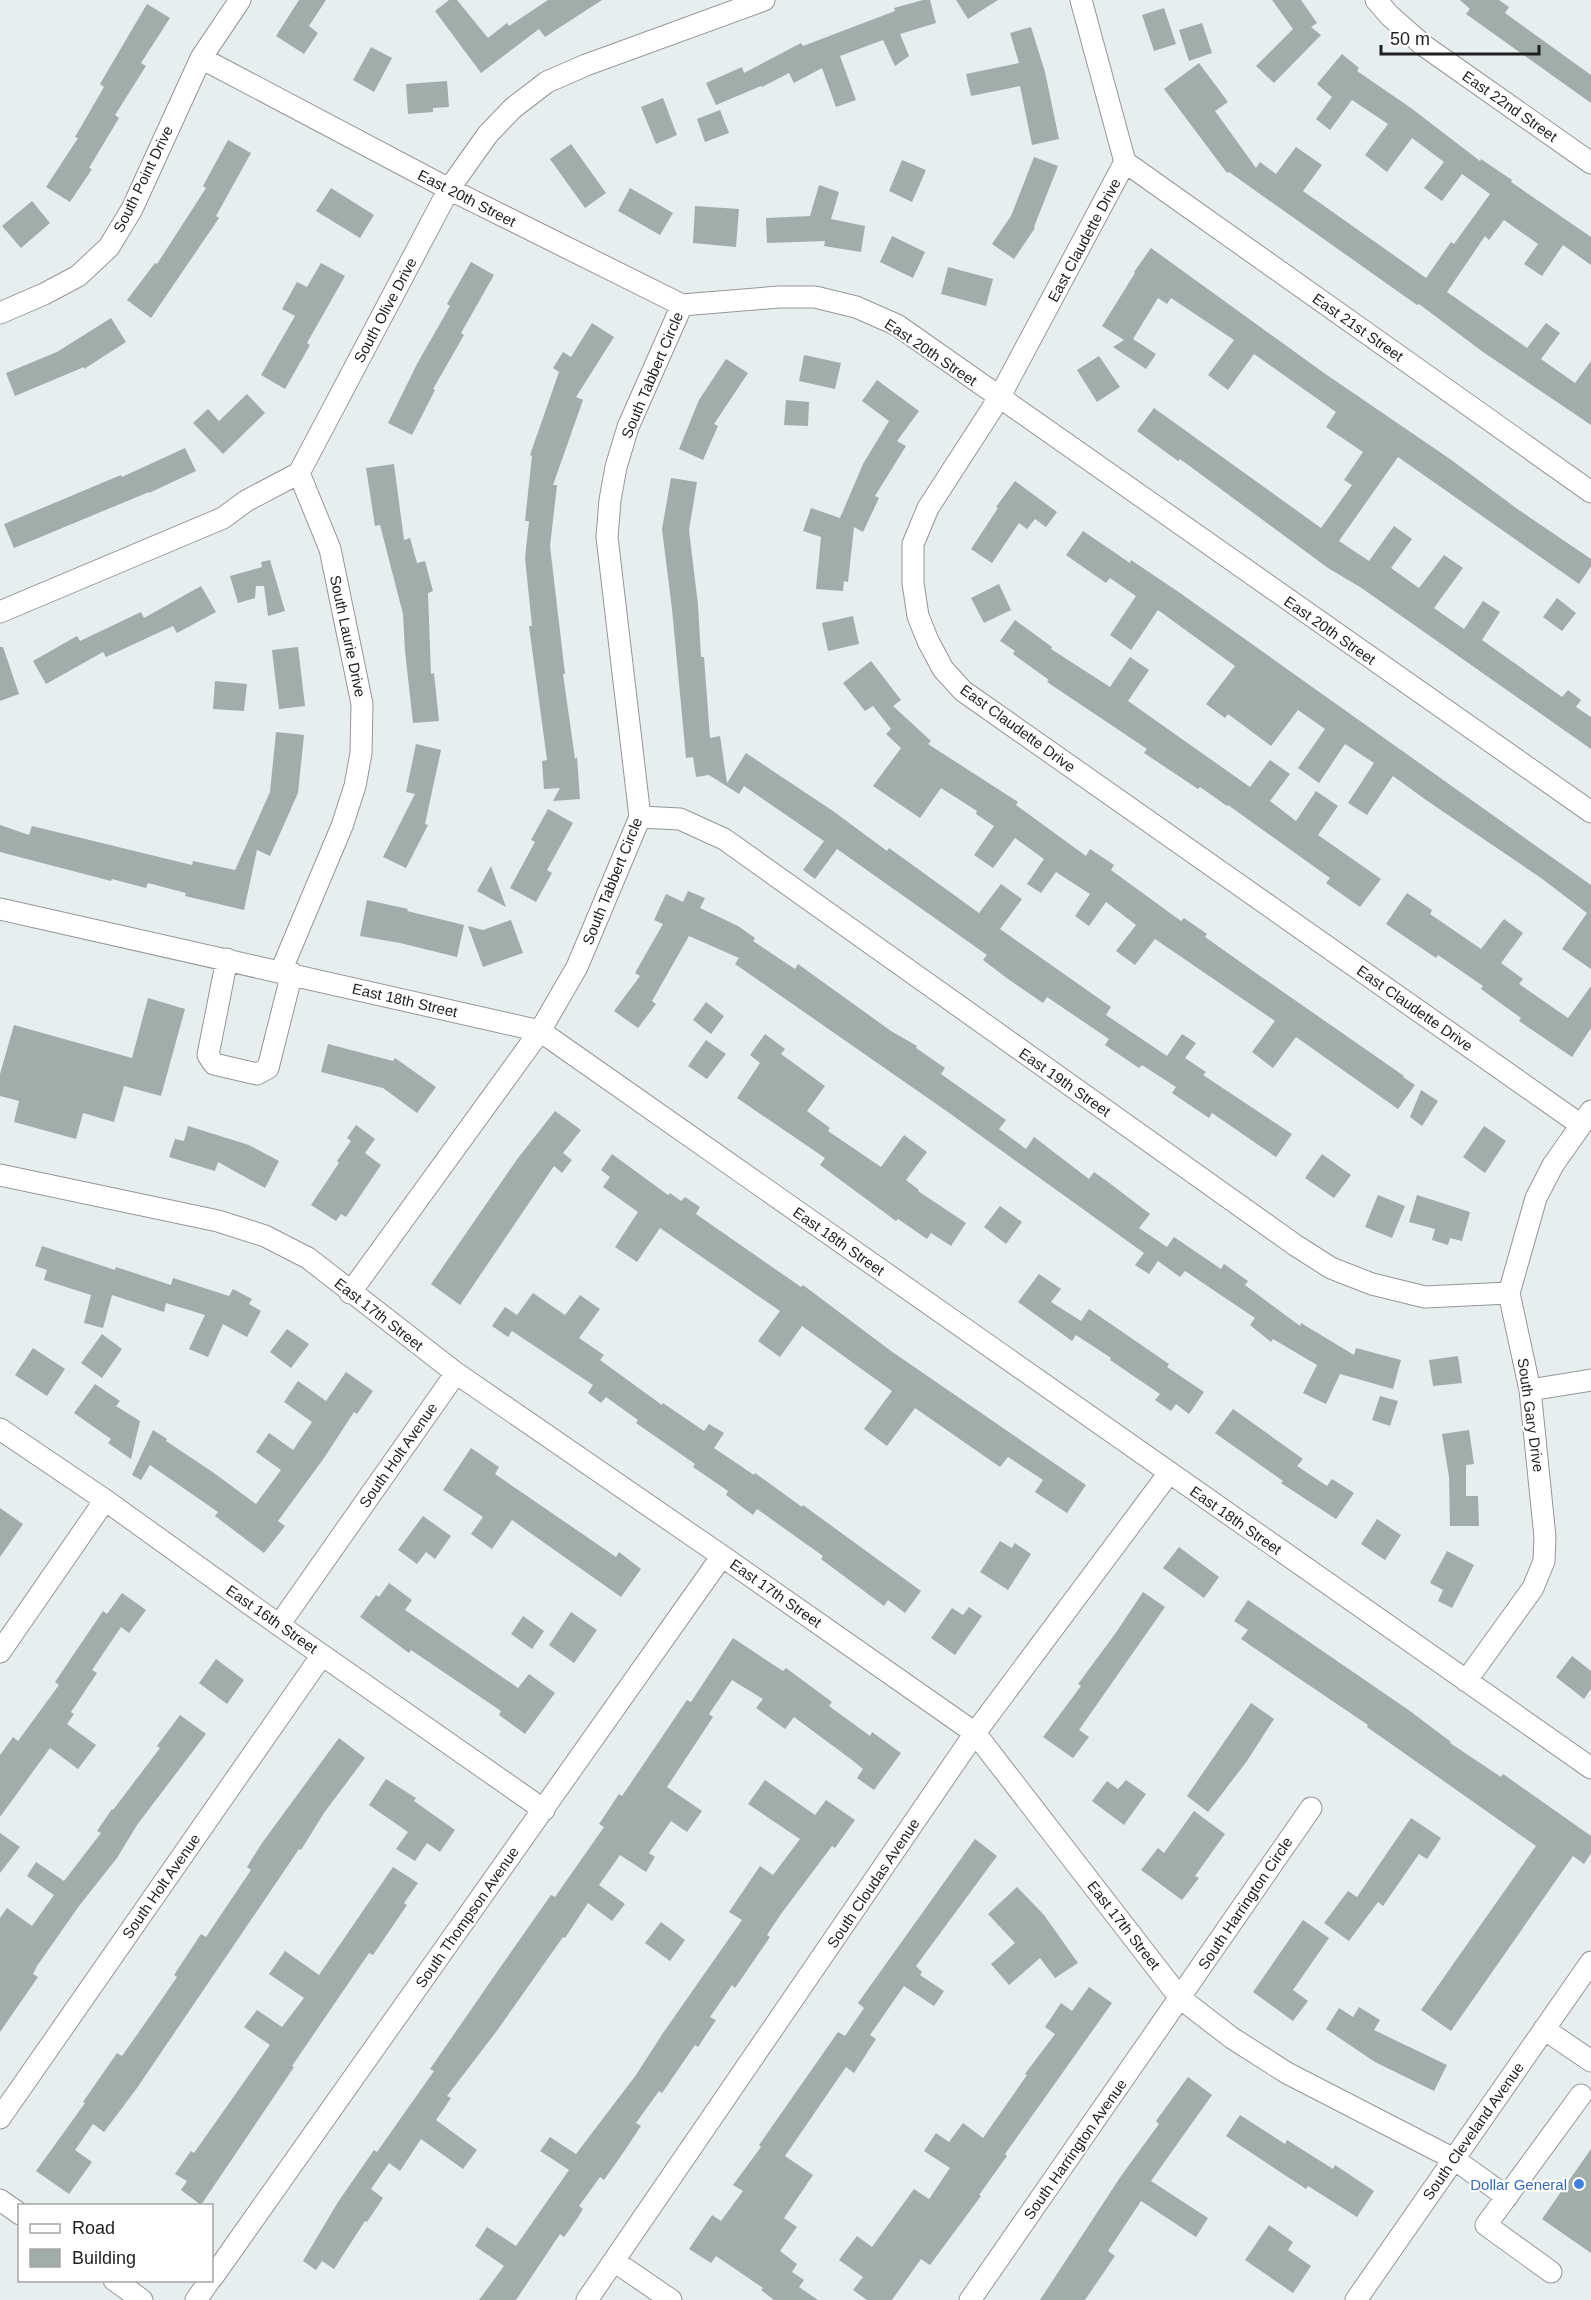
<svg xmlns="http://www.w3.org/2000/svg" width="1591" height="2300" viewBox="0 0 1591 2300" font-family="Arial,sans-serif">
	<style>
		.building { fill: #a1adab }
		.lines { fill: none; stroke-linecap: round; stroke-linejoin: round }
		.minor-casing { stroke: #969696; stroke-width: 23 }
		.minor { stroke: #fff; stroke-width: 21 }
		.shop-dot { fill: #3f7fe0; stroke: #fff; stroke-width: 2 }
		.labels { text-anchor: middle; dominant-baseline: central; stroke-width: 4.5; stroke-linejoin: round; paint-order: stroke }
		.street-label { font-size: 15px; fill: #1f1f1f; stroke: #fff }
		.shop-label { font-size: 15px; fill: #366cbe; stroke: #fff; text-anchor: end }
	</style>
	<rect width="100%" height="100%" fill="#e6eeef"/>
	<path class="building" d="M299,0H326L309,26L318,33L304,54L276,36Z
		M449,0H457L488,38L507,23L509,26L548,0H602L545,37L539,29L481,73L435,11Z
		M923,0H930L936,23L900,34L909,56L895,66L883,40L840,56L856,100L836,107L822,68L794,83L789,73L762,87L761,86L716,105L706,83L742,67L744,73L801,43L803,46L895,11L894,8Z
		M956,0H998L968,19Z
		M1272,0H1301L1317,23L1311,27L1321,35L1274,83L1256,66L1293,29Z
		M1460,0H1499L1509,7L1505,13L1591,75V103L1466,14L1470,9Z
		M147,4L170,18L141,63L146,66L115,115L119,118L89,168L92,169L70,202L46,187L78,138L75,137L104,87L100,84Z
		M1164,8L1176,44L1154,51L1142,15Z
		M1202,23L1212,53L1189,61L1179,30Z
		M1031,27L1045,72L1059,139L1032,145L1020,86L971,96L966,74L1019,63L1010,33Z
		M371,47L392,58L374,92L353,80Z
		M1342,54L1359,68L1357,71L1411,108L1480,161L1481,159L1512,180L1511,182L1591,237V265L1563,245L1542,276L1524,264L1538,244L1504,220L1489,240L1485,236L1447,292L1527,348L1546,323L1560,333L1541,359L1575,383L1591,361V425L1483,352L1419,304L1417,305L1229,172L1227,173L1164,89L1199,63L1228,102L1215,111L1256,168L1260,162L1276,174L1296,147L1322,165L1303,191L1426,278L1451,242L1454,244L1490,194L1462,174L1442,201L1424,188L1444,162L1412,138L1387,172L1365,155L1388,124L1352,100L1330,130L1316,119L1332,97L1317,84Z
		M447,81L449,107L433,108V112L408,114L406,84Z
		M663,98L677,135L656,144L641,107Z
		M720,110L729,133L705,142L697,119Z
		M228,140L251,153L216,216L219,218L151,318L127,300L155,263L157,264L206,188L203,186Z
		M571,144L606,193L585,208L550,159Z
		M1034,157L1058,166L1034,227L1035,228L1014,259L992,244L1011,216Z
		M902,160L926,170L912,202L889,191Z
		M819,185L839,192L831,219L865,226L861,252L824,246L825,241L767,243L766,218L810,216Z
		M331,188L374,215L360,238L316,211Z
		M630,188L673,213L660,235L618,211Z
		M32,201L50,223L21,248L2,226Z
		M695,206L739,209L736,247L693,243Z
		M892,236L925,252L913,278L880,262Z
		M1151,248L1324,373L1450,459L1516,508L1591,559V566L1579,584L1398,457L1339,541L1369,561L1394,526L1412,539L1391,568L1419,588L1444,555L1463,568L1434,608L1464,629L1483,601L1500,612L1482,640L1562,697L1568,690L1581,700L1576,707L1591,717V749L1360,587L1328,568L1180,459L1178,461L1137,431L1154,408L1321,528L1352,485L1344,480L1363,452L1326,427L1336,412L1254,354L1228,390L1208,375L1234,340L1171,298L1167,304L1158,298L1133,339L1156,354L1146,369L1113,347L1124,340L1102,326L1135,273L1134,272Z
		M471,262L494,275L461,333L464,335L433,389L435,390L412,435L388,423L417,364L450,306L447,304Z
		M321,263L345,276L307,343L310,345L285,389L261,375L295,316L282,309L297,282L307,287Z
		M948,267L993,279L986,306L941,294Z
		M111,318L126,342L84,369V367L15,396L6,373L57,352Z
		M592,323L614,337L576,397L583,400L553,485H557L550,546L565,674H563L575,759L577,757L580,799L553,801L560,788L544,789L542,761L547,760L529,626H532L525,558L529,521H525L532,456L530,455L559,372L553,368L563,352L571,357Z
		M804,355L841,363L835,389L799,381Z
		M1099,356L1120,387L1097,402L1077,370Z
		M726,359L748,373L714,424L718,426L703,460L679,449L699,400Z
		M877,380L919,411L897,441L906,446L875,496L879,498L863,532L854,527L848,582L844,581L843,591L816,589L821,537L803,531L811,508L840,518L863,464L889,421L862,401Z
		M247,394L265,413L223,454L193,423L208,409L219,421Z
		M786,400L809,402L808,426L784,425Z
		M185,448L196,471L149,493V492L14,548L4,524L121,475L122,477Z
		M394,464L404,540L410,538L417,563L425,561L433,591L428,593L431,674L434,673L439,721L413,723L405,651L403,614L380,525L375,526L366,468Z
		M671,478L697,482L689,530L698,605L701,657H704L710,738L720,736L727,783L746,753L833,811L887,851L889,848L979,913L1001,884L1022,899L1000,929L1111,1007L1106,1015L1167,1056L1182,1034L1196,1043L1185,1058L1206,1072L1203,1075L1292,1134L1276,1157L1212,1113L1209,1118L1172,1093L1176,1087L1142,1065L1139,1068L1105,1045L1109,1039L1047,997L1043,1003L1008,979L983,960L987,955L837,849L815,879L803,870L824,841L744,786L739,794L709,775L696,777L693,757L686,758L672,609L662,529Z
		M1015,481L1057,512L1046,527L1035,519L1027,529L1019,523L992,563L971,549L998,508L996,507Z
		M1083,531L1130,563L1131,560L1180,593L1591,885V969L1562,949L1587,913L1541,878L1426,800L1393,776L1367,815L1348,803L1374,763L1345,744L1319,783L1298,768L1325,729L1298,710L1271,746L1228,714L1225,718L1206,704L1235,666L1158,610L1131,650L1110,635L1136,596L1110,578L1106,583L1066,555Z
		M270,560L285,611L268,616L264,586H256L255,598L238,603L230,576L262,567L261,562Z
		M999,584L1011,610L984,623L971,598Z
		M201,586L216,612L177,633L173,626L106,657L103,652L46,684L33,661L77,636L80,641L141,612L144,618Z
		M1557,598L1576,613L1562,631L1543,617Z
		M853,616L859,644L828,651L822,623Z
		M1015,620L1052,647L1051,649L1110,687L1130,657L1149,670L1128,701L1250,787L1270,760L1290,774L1270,801L1296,821L1316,791L1338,806L1318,835L1381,879L1360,907L1326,883L1330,878L1228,805L1227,806L1200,787L1198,789L1144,753L1147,749L1047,682L1049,680L1013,654L1015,651L1000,641Z
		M0,647H3L19,694L0,701Z
		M298,647L305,706L279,709L272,650Z
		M871,661L901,700L893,706L931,741L928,744L1018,802L1016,805L1086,856L1090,849L1114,865L1111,870L1181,921L1184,918L1207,934L1205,937L1263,978L1404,1076L1403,1077L1415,1085L1398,1109L1296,1037L1273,1068L1252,1052L1275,1021L1155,939L1135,965L1116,951L1136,925L1106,902L1089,926L1075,916L1090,894L1056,872L1041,893L1027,884L1044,859L1015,838L993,868L974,855L994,826L976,814L977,811L941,788L920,818L873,786L901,748L886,734L891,729L873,706L865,711L843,683Z
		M215,681L247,684L244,711L213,709Z
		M276,732L304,735L298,793L270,856L257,850L244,910L185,896L186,893L148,883L146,888L112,879L111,881L0,852V825L29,835L32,826L192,865L193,861L235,870L270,792Z
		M416,744L441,750L425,824L428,825L406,868L383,857L415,794L406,792Z
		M548,809L573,823L547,870L552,873L536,902L510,888L535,842L531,840Z
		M491,866L506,907L477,891Z
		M688,891L705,898L700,908L738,926L755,938L753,941L795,969L798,964L891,1031L917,1046L916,1048L945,1068L941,1074L1006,1120L999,1129L1026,1149L1034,1137L1089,1179L1094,1172L1108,1182L1150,1214L1139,1228L1167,1247L1174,1237L1221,1269L1224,1264L1248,1281L1245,1285L1300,1326L1301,1323L1354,1355L1356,1348L1401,1360L1393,1389L1340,1374L1326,1404L1303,1393L1317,1365L1273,1339L1271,1342L1250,1325L1255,1318L1185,1271L1180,1277L1158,1261L1149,1274L1135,1265L1144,1253L945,1110L735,964L739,958L689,936L652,1001L656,1004L638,1028L614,1011L640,976L635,973L663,924L654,920L666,894L683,902Z
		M1407,893L1432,910L1430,914L1481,949L1504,919L1523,933L1501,963L1523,979L1519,984L1568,1018L1591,986V1028L1572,1057L1519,1021L1521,1018L1481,989L1483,986L1438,955L1436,958L1386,924Z
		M367,900L408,909L407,911L464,925L457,957L400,943L360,936Z
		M511,920L523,953L483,967L468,926L483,930Z
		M148,998L185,1009L161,1096L124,1086L114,1122L83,1113L76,1139L14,1122L19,1101L0,1096V1074L14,1025L132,1058Z
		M706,1002L724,1016L711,1034L693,1020Z
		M765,1034L785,1049L781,1054L825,1086L807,1111L830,1128L828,1131L881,1167L904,1135L927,1152L906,1180L919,1190L918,1191L966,1223L951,1246L931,1233L927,1239L898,1219L896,1221L820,1165L825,1158L737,1098L760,1063L750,1055Z
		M706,1040L726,1054L707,1079L688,1066Z
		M328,1044L393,1061L395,1058L436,1087L417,1113L383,1088L321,1072Z
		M1421,1090L1438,1101L1422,1126L1410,1117Z
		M555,1111L581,1130L563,1153L572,1160L562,1173L554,1166L460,1305L431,1284L518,1158Z
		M356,1125L375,1139L365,1153L381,1165L346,1217L341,1214L336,1221L311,1205L339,1163L337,1161L351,1141L347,1138Z
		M188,1126L249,1145L279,1161L265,1188L218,1162L215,1171L169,1157L175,1139L184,1141Z
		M1484,1126L1506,1141L1485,1173L1463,1157Z
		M612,1154L668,1195L670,1193L681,1201L685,1197L700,1207L696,1214L801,1287L803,1285L891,1351L1086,1485L1067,1513L1035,1492L1043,1480L1008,1457L1000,1467L915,1408L887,1446L864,1429L892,1391L802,1326L780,1357L758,1341L780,1311L660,1228L637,1262L615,1247L638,1212L603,1187L610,1177L601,1170Z
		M1322,1154L1351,1175L1334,1198L1305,1178Z
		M1378,1195L1405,1206L1392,1238L1365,1227Z
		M1417,1195L1470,1212L1462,1241L1450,1238L1448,1245L1432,1240L1435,1229L1409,1222Z
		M1000,1206L1022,1222L1006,1244L984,1227Z
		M42,1246L115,1270L116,1267L171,1285L173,1278L229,1296L233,1289L252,1299L249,1304L261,1311L247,1337L223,1324L208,1357L189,1349L205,1315L166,1303L164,1312L112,1295L103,1328L84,1323L91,1295L44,1280L47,1270L35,1266Z
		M1039,1274L1061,1289L1051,1302L1081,1321L1089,1309L1169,1364L1167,1367L1204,1392L1189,1414L1176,1404L1171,1411L1155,1400L1160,1394L1110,1360L1111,1358L1076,1335L1072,1341L1018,1302Z
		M533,1293L565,1315L580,1295L600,1309L579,1338L604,1355L600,1360L662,1405L663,1403L704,1431L709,1424L724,1433L714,1448L754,1475L755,1473L802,1507L803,1505L921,1591L905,1613L888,1600L884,1606L821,1559L823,1556L757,1509L753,1515L726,1495L728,1491L693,1467L695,1464L636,1423L638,1420L606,1397L601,1403L588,1393L593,1385L512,1331L508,1337L492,1326L505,1307L517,1315Z
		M287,1329L309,1344L291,1368L270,1352Z
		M102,1334L122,1349L102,1378L81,1363Z
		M33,1348L65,1369L47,1396L15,1375Z
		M1458,1356L1462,1383L1433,1386L1429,1360Z
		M346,1372L373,1391L357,1414L354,1412L324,1458L278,1521L285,1526L264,1553L215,1516L218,1512L150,1465L141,1480L132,1475L153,1430L167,1439L166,1441L214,1473L256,1504L281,1470L256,1452L269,1433L293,1450L312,1422L284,1402L298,1381L326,1401Z
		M95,1384L120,1401L116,1406L140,1421L131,1459L108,1443L111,1439L74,1413Z
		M1380,1396L1398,1401L1390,1426L1372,1420Z
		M1233,1409L1303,1459L1297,1466L1327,1486L1332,1479L1354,1493L1336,1519L1281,1483L1283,1481L1215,1433Z
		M1469,1430L1474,1464L1466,1465V1496H1478L1479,1526H1450L1449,1477L1442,1434Z
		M471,1448L499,1467L495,1474L616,1557L619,1552L641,1569L621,1597L512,1520L492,1549L471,1534L483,1517L443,1490Z
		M0,1508L23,1524L0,1557Z
		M423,1516L451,1536L435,1559L426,1552L417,1564L398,1550Z
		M1377,1519L1401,1535L1385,1560L1361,1544Z
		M1000,1541L1012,1548L1015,1543L1031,1554L1008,1590L980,1572Z
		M1179,1547L1219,1577L1204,1598L1163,1568Z
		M1447,1551L1474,1565L1452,1608L1438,1601L1443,1590L1430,1583Z
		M389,1583L412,1600L405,1610L518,1688L529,1674L555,1693L525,1734L499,1715L501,1711L411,1650L409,1653L360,1617L376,1595L379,1597Z
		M1143,1592L1165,1607L1079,1730L1089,1737L1073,1758L1043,1737L1081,1686L1078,1684L1115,1634Z
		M122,1593L146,1610L129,1633L121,1627L92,1670L97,1673L71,1712L74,1714L67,1724L96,1745L78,1769L50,1748L0,1817V1755L13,1737L18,1741L59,1685L55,1682L103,1611L107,1614Z
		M1248,1600L1410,1711L1451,1742L1450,1743L1501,1777L1503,1774L1591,1836V1853L1584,1864L1573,1856L1451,2031L1421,2010L1536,1846L1367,1727L1368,1725L1241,1639L1248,1630L1234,1621Z
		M969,1607L982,1616L955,1655L931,1638L952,1608L963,1615Z
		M571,1612L597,1630L574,1663L549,1645Z
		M523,1616L544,1631L532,1649L511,1634Z
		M733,1638L783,1671L786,1668L832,1702L829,1706L870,1736L872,1732L901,1753L874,1790L857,1778L863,1769L852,1760L794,1717L785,1729L756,1708L763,1699L732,1680L709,1714L713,1717L667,1787L702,1811L687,1832L671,1821L649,1853L655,1857L646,1872L620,1855L599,1885L625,1904L612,1921L588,1903L565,1938L563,1937L496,2032L447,2096L451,2098L436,2120L477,2150L463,2169L421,2139L400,2171L389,2163L371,2189L383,2198L367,2222L365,2221L334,2269L322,2261L316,2270L303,2261L338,2202L374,2150L377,2152L434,2071L430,2069L497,1972L551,1895L555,1897L604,1827L599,1824L619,1794L622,1796L687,1700L691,1702Z
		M1572,1656L1591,1671V1689L1584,1699L1556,1677Z
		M216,1659L244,1680L227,1704L199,1683Z
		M1251,1703L1274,1719L1247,1761L1208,1812L1187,1796Z
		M180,1715L206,1734L137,1825L117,1858L79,1906L37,1966L33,1974L38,1977L0,2032V1918L7,1908L32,1926L54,1895L27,1876L36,1862L64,1881L101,1833L97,1831L112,1809L113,1810L160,1748L157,1746Z
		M339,1738L365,1758L324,1813L301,1850L299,1849L137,2088L104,2132L93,2124L75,2150L92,2162L69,2194L36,2171L85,2103L83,2102L117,2053L122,2056L155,2009L177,1977L174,1975L201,1934L206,1937L251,1870L247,1867L262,1843Z
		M386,1779L416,1798L414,1801L455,1830L440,1852L427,1843L415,1861L396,1849L408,1832L369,1805Z
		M765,1780L815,1815L826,1800L855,1820L835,1848L832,1846L781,1914L767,1935L770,1937L735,1988L732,1985L710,2017L716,2020L698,2047L695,2045L662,2093L659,2091L636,2123L641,2126L623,2153L604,2180L600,2177L579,2206L583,2209L577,2219L564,2237L560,2234L516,2300H479L504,2266L475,2246L487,2227L516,2246L569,2170L540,2151L550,2137L576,2154L636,2075L663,2033L742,1920L729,1912L760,1866L773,1875L800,1839L748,1804Z
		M1126,1780L1146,1794L1124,1825L1092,1801L1107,1781L1118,1789Z
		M1194,1811L1225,1834L1195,1876L1199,1878L1182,1900L1141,1870L1158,1848L1164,1853Z
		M1411,1818L1441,1838L1427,1859L1419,1854L1383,1906L1378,1902L1349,1941L1324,1923L1348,1891L1357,1897Z
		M0,1833L20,1847L0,1873Z
		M975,1839L997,1856L916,1966L922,1972L920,1975L944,1991L934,2006L904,1986L870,2035L876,2039L854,2073L846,2067L785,2156L813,2175L784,2218L797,2227L780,2251L797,2264L792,2272L804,2280L799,2287L818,2300H774L761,2290L763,2288L716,2256L711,2263L689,2249L712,2215L721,2221L743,2191L733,2185L761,2147L759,2145L838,2032L845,2036L864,2008L858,2003Z
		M393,1867L418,1883L404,1903L407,1905L373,1955L369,1953L292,2066L294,2067L201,2205L181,2190L187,2181L175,2174L191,2151L194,2153L270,2045L244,2027L257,2010L282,2027L304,1998L269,1974L285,1951L319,1975Z
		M1017,1887L1044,1915L1078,1963L1055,1978L1040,1958L1009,1985L991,1964L1015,1943L988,1914Z
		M1303,1920L1329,1938L1293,1990L1308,2001L1293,2021L1253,1992Z
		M661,1922L685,1940L670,1961L645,1943Z
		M1089,1987L1112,2003L1005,2154L1007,2156L979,2195L981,2196L930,2265L921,2259L892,2300H867L853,2290L863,2277L839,2260L857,2236L872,2247L914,2189L929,2199L950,2168L924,2151L936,2133L949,2142L963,2123L983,2138L1027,2075L1025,2074L1055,2034L1045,2027L1061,2003L1072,2011Z
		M1359,2007L1380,2020L1374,2030L1447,2065L1434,2091L1375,2062L1326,2029L1339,2008L1353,2017Z
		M1188,2077L1212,2095L1151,2181L1208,2218L1196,2237L1141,2201L1108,2251L1115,2256L1085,2300H1040L1121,2176L1159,2124L1156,2121Z
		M1240,2115L1285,2144L1287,2140L1333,2169L1335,2165L1374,2191L1357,2217L1308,2186L1306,2189L1226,2136Z
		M1591,2149V2253L1542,2219Z
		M1269,2225L1293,2242L1288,2250L1311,2266L1293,2293L1245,2260Z"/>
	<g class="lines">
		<g class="minor-casing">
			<path id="minor" d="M1081,0L1125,162L999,398L928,508L913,544V583L918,616L928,641L943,669L963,691L1581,1125
				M1376,0L1390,16L1423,45L1591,163
				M201,58L449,189L682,305L779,297H815L856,307L897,325L1591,812
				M1125,162L1591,492
				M0,313L44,294L78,276L109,247L132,209L201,58L240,0
				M0,612L223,518L246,501L299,473L449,189L488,134L513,108L547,82L586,65L764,0
				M640,817L680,819L724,839L1295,1245L1331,1268L1372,1284L1425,1297L1509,1293
				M0,909L540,1031L1591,1768
				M227,959L208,1055L214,1064L257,1074L268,1068L292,973
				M281,971L342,826L355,786L361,753L362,704L330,549L299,473
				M0,1175L218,1221L265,1236L308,1258L456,1373L722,1556L975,1733L1180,1998L1232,2038L1287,2073L1454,2159L1507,2197
				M350,1293L540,1031L577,967L640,817L607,537L610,500L616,467L628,427L682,305
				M1530,1390L1591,1380
				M0,1429L105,1500L279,1625L544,1810
				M279,1625L456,1373
				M0,1652L105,1500
				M1466,1681L1533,1588L1544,1561L1545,1537L1530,1390L1509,1293L1536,1198L1553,1165L1591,1111
				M1544,2029L1591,2061
				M0,2118L322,1655
				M0,2200L20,2214
				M614,2261L671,2300
				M1551,2272L1486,2225L1581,2095
				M212,2278L722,1556
				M114,2280L142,2300
				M196,2300L210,2280
				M587,2300L975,1733L1169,1473
				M970,2300L1311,1808
				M1356,2300L1591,1962"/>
		</g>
		<use href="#minor" class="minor"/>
	</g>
	<circle class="shop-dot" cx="1579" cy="2184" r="6"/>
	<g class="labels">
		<g class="street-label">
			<text transform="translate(1510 106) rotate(35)">East 22nd Street</text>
			<text transform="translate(143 179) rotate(-64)">South Point Drive</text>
			<text transform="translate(467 198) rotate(27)">East 20th Street</text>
			<text transform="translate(1084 240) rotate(-62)">East Claudette Drive</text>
			<text transform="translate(385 310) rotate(-62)">South Olive Drive</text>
			<text transform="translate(1358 327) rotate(35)">East 21st Street</text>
			<text transform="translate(931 352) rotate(34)">East 20th Street</text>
			<text transform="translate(652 375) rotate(-67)">South Tabbert Circle</text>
			<text transform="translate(1330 630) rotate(35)">East 20th Street</text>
			<text transform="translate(348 636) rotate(78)">South Laurie Drive</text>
			<text transform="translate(1018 728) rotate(36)">East Claudette Drive</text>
			<text transform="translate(612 881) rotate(-68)">South Tabbert Circle</text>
			<text transform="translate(405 1000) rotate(13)">East 18th Street</text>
			<text transform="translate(1415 1008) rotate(35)">East Claudette Drive</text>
			<text transform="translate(1065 1082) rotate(35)">East 19th Street</text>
			<text transform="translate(839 1241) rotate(35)">East 18th Street</text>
			<text transform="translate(379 1314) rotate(38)">East 17th Street</text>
			<text transform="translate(1531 1415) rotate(82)">South Gary Drive</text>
			<text transform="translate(398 1455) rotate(-55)">South Holt Avenue</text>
			<text transform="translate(1236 1520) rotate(35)">East 18th Street</text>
			<text transform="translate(776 1593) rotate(35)">East 17th Street</text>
			<text transform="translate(272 1619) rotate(35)">East 16th Street</text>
			<text transform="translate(873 1883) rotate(-56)">South Cloudas Avenue</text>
			<text transform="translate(161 1886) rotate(-55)">South Holt Avenue</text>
			<text transform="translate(1245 1903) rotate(-56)">South Harrington Circle</text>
			<text transform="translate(467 1917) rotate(-55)">South Thompson Avenue</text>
			<text transform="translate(1124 1925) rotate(52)">East 17th Street</text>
			<text transform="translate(1473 2131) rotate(-55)">South Cleveland Avenue</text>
			<text transform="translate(1075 2149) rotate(-55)">South Harrington Avenue</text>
		</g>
		<g class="shop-label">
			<text x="1567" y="2184">Dollar General</text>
		</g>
	</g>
	<rect x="18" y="2204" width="195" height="78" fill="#ffffff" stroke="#a5a5a5" stroke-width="1.5"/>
	<rect x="30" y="2224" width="30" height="9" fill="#ffffff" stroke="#a5a5a5" stroke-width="1.5"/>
	<text x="72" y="2234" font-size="18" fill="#1f1f1f">Road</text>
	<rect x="30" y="2249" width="30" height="18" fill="#a1adab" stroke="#a5a5a5" stroke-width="1.5"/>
	<text x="72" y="2264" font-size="18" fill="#1f1f1f">Building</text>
	<path d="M1381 45v9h158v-9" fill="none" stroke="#1f1f1f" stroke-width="3"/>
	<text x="1390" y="45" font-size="18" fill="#1f1f1f" stroke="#ffffff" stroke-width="4.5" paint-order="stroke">50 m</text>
</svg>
